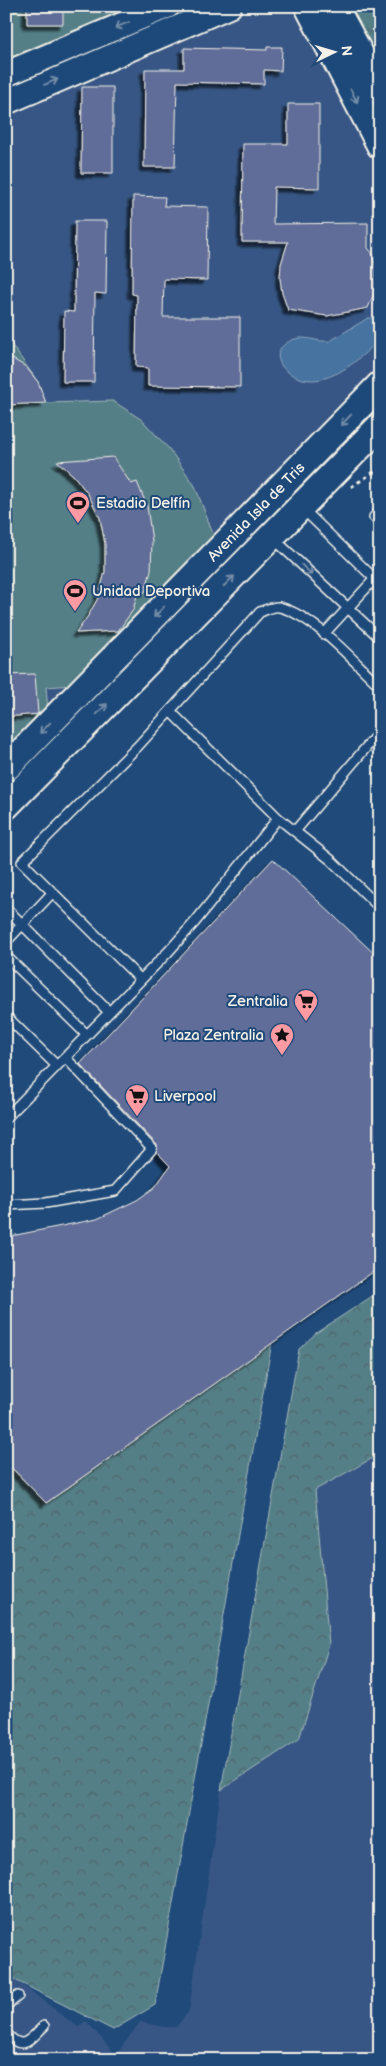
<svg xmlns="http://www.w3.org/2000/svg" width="386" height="2066" viewBox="0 0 386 2066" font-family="'Balsamiq Sans',sans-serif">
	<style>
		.built { fill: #375785 }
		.grass { fill: url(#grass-tufts); stroke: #a4b8b8 }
		.forest { fill: url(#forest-crowns); stroke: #a4b8b8 }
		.pitch { fill: #547f87; stroke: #a4b8b8 }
		.water { fill: #4773a1; stroke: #8ca5bd }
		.building { fill: #616d98; stroke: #f4f1e8; filter: url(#shadow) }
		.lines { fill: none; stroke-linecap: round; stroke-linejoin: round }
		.service-casing { stroke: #f4f1e8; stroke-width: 12 }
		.tertiary-casing { stroke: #f4f1e8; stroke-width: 28 }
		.secondary-casing { stroke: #f4f1e8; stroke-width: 30 }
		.path { stroke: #f4f1e8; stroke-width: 3; stroke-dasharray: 4 4; stroke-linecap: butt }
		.service { stroke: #1f4a7a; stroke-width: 9 }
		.tertiary { stroke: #1f4a7a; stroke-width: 24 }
		.secondary { stroke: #1f4a7a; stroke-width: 26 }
		.oneway { stroke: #748da6 }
		.labels { text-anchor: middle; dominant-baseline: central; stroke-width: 4; stroke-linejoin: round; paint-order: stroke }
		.poi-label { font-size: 15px; fill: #f4f1e8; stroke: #1f4a7a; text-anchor: start }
		.street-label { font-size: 15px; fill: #f4f1e8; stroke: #1f4a7a }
	</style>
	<defs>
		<pattern id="grass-tufts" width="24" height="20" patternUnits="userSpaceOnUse" patternTransform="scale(1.25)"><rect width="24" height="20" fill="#547f87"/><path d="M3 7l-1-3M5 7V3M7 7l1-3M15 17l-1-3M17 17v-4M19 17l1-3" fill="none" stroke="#4f666a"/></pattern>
		<pattern id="forest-crowns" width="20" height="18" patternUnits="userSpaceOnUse" patternTransform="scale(1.25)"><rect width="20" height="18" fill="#547f87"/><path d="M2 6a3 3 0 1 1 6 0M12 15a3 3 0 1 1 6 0" fill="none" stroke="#4f666a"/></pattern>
		<filter id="shadow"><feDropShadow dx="-4.5" dy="4.5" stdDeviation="1" flood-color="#0009"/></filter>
	</defs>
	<rect width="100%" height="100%" fill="#1f4a7a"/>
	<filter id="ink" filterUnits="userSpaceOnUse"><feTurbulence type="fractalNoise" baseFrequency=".02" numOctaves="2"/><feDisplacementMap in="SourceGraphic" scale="10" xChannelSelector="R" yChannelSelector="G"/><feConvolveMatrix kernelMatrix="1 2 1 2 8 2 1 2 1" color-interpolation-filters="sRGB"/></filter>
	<g filter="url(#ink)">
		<path class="built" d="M260,6H296L380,168V369L6,754V115Z
			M380,1291V2060H6V1984L13,1978L78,2027L86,2021L116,2055L140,2022L164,2027H176L189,2011L221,1790L299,1349L316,1333Z"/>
		<path class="grass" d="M346,6H380V68Z"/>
		<path class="forest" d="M380,1291V1454L315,1490L329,1645L299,1739L221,1790L299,1349L316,1333Z
			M272,1342L155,2005L113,2030L13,1979L6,1984V1463L47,1503Z"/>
		<path class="pitch" d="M6,6H136L6,60Z
			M6,337L38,382L46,403L113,401L142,420L170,450L195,486L215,539L73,685L46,687L48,711L6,754Z"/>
		<path class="water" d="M368,318H373L380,324L378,341C362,356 344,374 321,379C290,386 260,354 292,340C305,334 317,343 330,341Z"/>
		<path class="building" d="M27,6H63V24H27Z
			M267,47H282L281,71L264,70V84L177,82L175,167H144L145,69H184V48L267,50Z
			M82,87H113V173H81Z
			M288,104H319V188L274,187L273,224L368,223V248L373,254L376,272L375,291L368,308L327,316L288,310L282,293L280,278L281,264L288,242H242L243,144H288Z
			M133,196L165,197L164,206L208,207L207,280L164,279L163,317H240V387L148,386V368L136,367L137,295L132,294Z
			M75,221H107L106,294L95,293L94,382H63L64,311L74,312Z
			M6,355L26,367L38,382L46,403L6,405Z
			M113,457L131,484L137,482L147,506L152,541L151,571L145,592H138L133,610L118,631L76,633L88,616L98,598L105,572V544L100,518L88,494L74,476L57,461Z
			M35,674L38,714L6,717V675Z
			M273,859L380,959V1267L46,1503L6,1462V1237L97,1219L137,1200L155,1187L170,1166L157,1152V1145L80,1064Z"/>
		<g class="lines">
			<g class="service-casing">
				<path id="service" d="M303,509L380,584
					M380,511L374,517L380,523
					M272,537L380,638
					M324,634L380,573
					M170,711L278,818L331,860L380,908
					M296,830L380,731
					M6,908L109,1012
					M6,942L53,892
					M6,956L87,1035
					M140,979L22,862L138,746L260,612C266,610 273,606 279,607C315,616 353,661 380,686
					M6,1016L57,1066
					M6,1118L168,952L195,922L278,818
					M6,1205L46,1203L115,1191L152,1149L65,1057
					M6,2006L18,1996
					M6,2033C23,2053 30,2039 44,2026"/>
			</g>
			<g class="tertiary-casing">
				<path id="tertiary" d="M6,74L167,6
					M6,102L229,6"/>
			</g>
			<g class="secondary-casing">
				<g id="secondary">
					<path d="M308,6L380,145"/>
					<path d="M334,6L380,91"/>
					<path id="s1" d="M6,768L380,385"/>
					<path d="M6,806L380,426"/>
				</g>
			</g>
			<path class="path" d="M351,487L380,468"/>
			<use href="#service" class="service"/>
			<use href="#tertiary" class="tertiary"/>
			<use href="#secondary" class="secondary"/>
		</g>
		<defs><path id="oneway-shaft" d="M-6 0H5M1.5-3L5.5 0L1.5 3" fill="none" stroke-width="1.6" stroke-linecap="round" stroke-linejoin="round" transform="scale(1.25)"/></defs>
		<g class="oneway">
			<use href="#oneway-shaft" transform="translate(122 25) rotate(157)"/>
			<use href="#oneway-shaft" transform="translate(51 82) rotate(-23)"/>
			<use href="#oneway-shaft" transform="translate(354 96) rotate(63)"/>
			<use href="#oneway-shaft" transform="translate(346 420) rotate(134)"/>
			<use href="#oneway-shaft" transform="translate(307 570) rotate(44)"/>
			<use href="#oneway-shaft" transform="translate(229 581) rotate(-45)"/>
			<use href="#oneway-shaft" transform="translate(159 612) rotate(134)"/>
			<use href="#oneway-shaft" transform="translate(102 709) rotate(-45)"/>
			<use href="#oneway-shaft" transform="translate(45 728) rotate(134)"/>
		</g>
	</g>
	<defs>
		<g id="stadium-pin" transform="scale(1.25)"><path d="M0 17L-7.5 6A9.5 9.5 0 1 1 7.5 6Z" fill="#ff9aa2" stroke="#1f4a7a"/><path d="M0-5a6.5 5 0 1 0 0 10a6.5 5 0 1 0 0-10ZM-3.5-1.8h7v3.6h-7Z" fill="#111"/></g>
		<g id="supermarket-pin" transform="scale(1.25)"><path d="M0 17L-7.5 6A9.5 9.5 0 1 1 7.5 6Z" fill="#ff9aa2" stroke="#1f4a7a"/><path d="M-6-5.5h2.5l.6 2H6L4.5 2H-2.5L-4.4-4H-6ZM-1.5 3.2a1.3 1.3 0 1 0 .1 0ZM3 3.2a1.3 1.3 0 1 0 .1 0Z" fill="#111"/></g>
		<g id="sight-pin" transform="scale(1.25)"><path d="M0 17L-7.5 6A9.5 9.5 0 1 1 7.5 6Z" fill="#ff9aa2" stroke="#1f4a7a"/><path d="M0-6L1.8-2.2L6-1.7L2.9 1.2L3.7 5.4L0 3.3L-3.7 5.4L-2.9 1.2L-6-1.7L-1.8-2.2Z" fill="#111"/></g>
	</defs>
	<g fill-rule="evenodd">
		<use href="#stadium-pin" x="78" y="503"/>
		<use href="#stadium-pin" x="75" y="591"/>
		<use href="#supermarket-pin" x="306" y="1001"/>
		<use href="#sight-pin" x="282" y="1035"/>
		<use href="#supermarket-pin" x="137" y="1096"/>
	</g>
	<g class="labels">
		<g class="poi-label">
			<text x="96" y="503">Estadio Delfín</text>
			<text x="92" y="591">Unidad Deportiva</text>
			<text x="288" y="1001" text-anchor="end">Zentralia</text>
			<text x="264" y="1035" text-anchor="end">Plaza Zentralia</text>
			<text x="154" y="1096">Liverpool</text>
		</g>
		<g class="street-label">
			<text stroke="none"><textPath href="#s1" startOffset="358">Avenida Isla de Tris</textPath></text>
		</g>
	</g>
	<rect width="386" height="2066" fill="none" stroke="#1f4a7a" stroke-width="25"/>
	<rect x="12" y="12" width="361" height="2041" fill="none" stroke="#f4f1e8" stroke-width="2" filter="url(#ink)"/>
	<g transform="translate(334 52) rotate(85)" stroke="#1f4a7a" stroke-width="4" paint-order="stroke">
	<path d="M0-4L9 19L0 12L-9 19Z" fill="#f4f1e8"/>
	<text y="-8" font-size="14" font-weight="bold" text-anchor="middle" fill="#f4f1e8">N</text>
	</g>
</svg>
